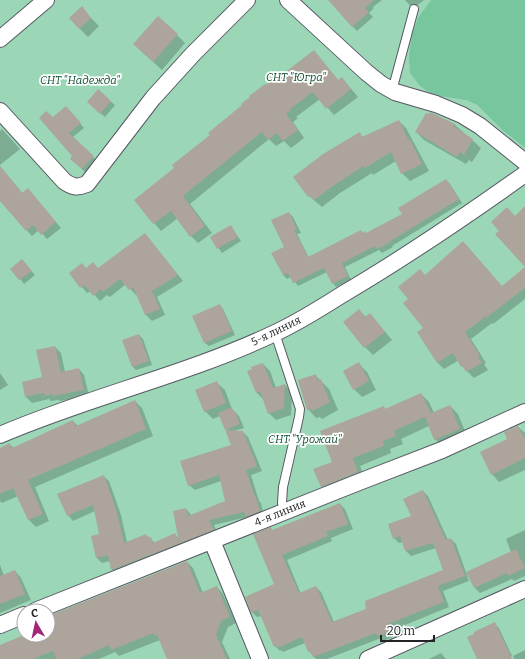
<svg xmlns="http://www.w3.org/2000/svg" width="525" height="659" viewBox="0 0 525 659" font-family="Bitter,serif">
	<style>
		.green { fill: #9bd7b6; fill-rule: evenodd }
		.forest { fill: #77c69d }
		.shadow { fill: #0003 }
		.building { fill: #ada49b }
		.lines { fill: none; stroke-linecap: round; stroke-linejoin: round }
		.lane-casing { stroke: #575863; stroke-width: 10 }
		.street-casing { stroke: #575863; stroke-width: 18 }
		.lane { stroke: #fff; stroke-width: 8 }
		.street { stroke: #fff; stroke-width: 16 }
		.labels { text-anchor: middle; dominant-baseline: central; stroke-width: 3.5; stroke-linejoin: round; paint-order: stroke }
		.park-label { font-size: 11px; font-style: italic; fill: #0b4b31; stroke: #fff }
		.street-label { font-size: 11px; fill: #222227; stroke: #fff }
	</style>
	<rect width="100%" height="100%" fill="#e0e2ee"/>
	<path class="green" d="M0,0H431L419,16L466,100L477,105L503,131L525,148V659H0ZM24,611H48V635H24Z"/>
	<path class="forest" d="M431,0H525V148L503,131L477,105L466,100L433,95L420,86L410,73L409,56L412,34L419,16Z"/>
	<path class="shadow" d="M337,0H382L373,7L374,8L369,13L373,17L357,31L352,26Z
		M405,0H424L413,9Z
		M81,8L99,26L88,37L79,28Z
		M177,35L185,43L162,70L142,52Z
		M314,51L339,81L342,78L358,97L334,115L320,99L296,117L298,118L293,122L304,138L291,148L284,141L276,146L269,139L190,204L212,233L198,243L191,236L178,218L161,231L135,200L176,168L266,86L274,82Z
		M98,91L115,105L105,117L92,106Z
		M69,111L84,128L73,137L97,161L86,173L71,159L74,156L53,119Z
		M399,121L406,128L429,171L410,181L402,173L396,161L373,175L372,173L340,193L322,207L309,196L359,134L363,137Z
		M454,124L481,148L472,162L469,160L466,164L424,140L416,132Z
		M2,129L20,149L0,165V131Z
		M0,166L23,194L33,195L61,228L47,239L39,230L32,236L0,201Z
		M446,180L450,184L462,203L392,246L393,247L382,253L379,250L345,267L351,280L336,287L333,283L327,272L298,286L291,277L287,279L283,275L273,253L285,247L289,213L293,217L301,233L297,234L309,258L361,231L363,234H366L403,214Z
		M230,226L241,241L222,253L211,237Z
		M145,234L183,281L157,297L165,315L152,321L146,315L137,294L136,295L126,284L110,297L107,295L100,301L91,291L87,293L70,273L87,269H99Z
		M26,265L35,275L24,284L12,269Z
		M525,268V299L493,324L492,323L471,339L486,363L484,364L488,370L474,378L462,366L459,360L444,369L438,363L425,329L409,300L425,276L502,287Z
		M220,305L223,309L235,335L209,346L205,343Z
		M359,310L366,317L370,314L392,340L373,355L365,347Z
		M139,335L143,339L152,365L136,370L132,366Z
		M55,347L61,353L65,372L79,369L84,375L89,396L60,401L58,400L51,401L49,399L32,403L26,397L23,383L43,378Z
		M263,364L270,371L276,388L285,385L292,392L291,415L276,420L269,413L264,400L256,392Z
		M359,364L367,372L376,390L362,397L354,389Z
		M0,373L8,385L0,390Z
		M316,376L329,389L338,410L322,419L320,417L316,418L308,409Z
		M216,382L225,390L232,409L239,416L244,428L234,431L243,432L248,437L262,471L251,475L259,501L261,503L264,517L252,522L247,517L214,525L218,535L118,575L112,570L110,561L102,563L97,558L101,535L95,511L73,521L68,515L103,476L109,481L121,515L127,542L146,535L155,543L175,534L179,539L186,509L192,516L226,502L221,481L195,490L189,485L232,446L228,431L220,416L213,419L205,411Z
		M421,394L429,402L434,413L450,406L458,414L467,436L443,447L435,439L429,426L401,439L403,444L390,449L391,453L360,466L365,479L329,494L322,486L334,462L384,407L386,410Z
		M135,401L142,408L153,436L35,487L49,521L36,527L29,520L18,496L2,503L0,501V449L10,445L14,448L73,421L78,426Z
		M518,427L525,433V470L499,482L492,474L508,440Z
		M423,491L428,496L448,540L451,539L456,544L469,581L443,591L449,607L393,630V637L383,641L381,638L327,659H316L309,651L305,643L283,652L281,650L280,651L275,646L262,616L257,617L252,612L276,585L273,531L340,504L345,509L353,529L331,538L332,541L287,560L301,594L316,587L321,592L334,622L367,609L444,570L436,548L411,556L406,551L403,542L399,543L394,538L412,517Z
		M525,530V576L514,581L512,579L480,593L475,588L468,572L511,552L506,539Z
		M187,562L193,568L203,593L217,587L223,594L236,623L228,627L222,642L230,659H168L160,640L119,656L115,652L99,659H23L26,635H48V617Z
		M0,565L4,576L15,571L21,578L31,600L0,613Z
		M495,624L499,628L512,656L505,659H478Z
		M525,650V659H514L513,656Z
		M441,653L446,659H429Z"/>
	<path class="building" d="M328,0H374L365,8L369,12L352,27Z
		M82,6L91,18L79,29L69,18Z
		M158,16L178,34L153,62L133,44Z
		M314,50L338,80L342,77L351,89L326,109L313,92L290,109L291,110L286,114L298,130L283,141L277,133L268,140L262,132L183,196L205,226L190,237L171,211L153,224L134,200L174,168L172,165L210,135L208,133L242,105L241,104L250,97L249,96L265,84L266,85L273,79L274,81Z
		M98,89L111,101L100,114L87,102Z
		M66,106L81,123L69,133L94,156L82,169L70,159L72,156L39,118L46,111L53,117Z
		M430,112L455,124L453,126L473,139L464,155L460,152L457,157L415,132L426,113L429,114Z
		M399,120L409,141L410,139L422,164L401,174L391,152L365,168L364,166L333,186L314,200L310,196L308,197L293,177L323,154L360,132L362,137Z
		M0,166L22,193L28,188L56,222L41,235L33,225L26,231L0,201Z
		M446,179L459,199L389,242V243L377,249L375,246L342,263L348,276L332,284L324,268L293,283L288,273L283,275L271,253L284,247L271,220L289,212L297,229L294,230L308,257L361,230L362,233L365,231L366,233L402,214L398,208Z
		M525,206V288L486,318L485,317L465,332L480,356L478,357L482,363L466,372L463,366L461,367L453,353L437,363L417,332L423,328L403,303L408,299L398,287L420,269L425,275L463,241L502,286L525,267L495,234L499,231L491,222L507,207L515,216Z
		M231,225L238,237L217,249L210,237Z
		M145,233L178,275L152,291L160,309L145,315L133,287L129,290L120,279L103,292L101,289L93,296L85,285L80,288L69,273L82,263L86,268L93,262L98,268Z
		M22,259L32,271L19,280L10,269Z
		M220,304L232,331L204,343L192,316Z
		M359,309L365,317L370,313L385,332L364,348L343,322Z
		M139,334L149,361L132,367L122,340Z
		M55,346L61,372L79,368L84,390L53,396V394L45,396L44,393L25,397L22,382L42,377L36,350Z
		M359,362L369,381L353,390L343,371Z
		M263,363L273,388L285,384L284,408L268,414L260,391L256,393L247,371L252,369L251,367Z
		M316,374L318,381L321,379L330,402L312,411L311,409L307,410L298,380Z
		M217,381L226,403L204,412L195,390Z
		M421,393L431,413L450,405L460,429L434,440L425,417L394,431L396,436L383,441L384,446L353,458L358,472L321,487L313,469L332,462L320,431L384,406L385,409Z
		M135,400L146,429L28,480L43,514L28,520L13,488L0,494V448L10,443L12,448L73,420L76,426Z
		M232,407L233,411H235L240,424L225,430L218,413Z
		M518,426L525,439V458L491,475L480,452L507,439L504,432Z
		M225,430L243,431L257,466L246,470L255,497H256L260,511L246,517L244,512L209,520L214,530L111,570L108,555L96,558L91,536L99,534L93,505L67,516L57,494L104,475L116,509L124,543L146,534L148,538L151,537L153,543L175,533L179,542L173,511L186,508L188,516L225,501L219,475L188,486L180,461L231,445Z
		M423,490L446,540L451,538L465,576L438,586L444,602L388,624L391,631L377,636L376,633L313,657L310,651L308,652L302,637L277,648L276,645L274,647L258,610L251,613L245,597L274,584L253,534L271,527L272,530L340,503L348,524L326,532L328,536L282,555L299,593L316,586L332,622L366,609L365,601L443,570L433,543L405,551L400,536L393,539L388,524L411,516L403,499Z
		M516,549L525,568L508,576L507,573L474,588L466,572Z
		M187,561L200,593L217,586L230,617L221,621L216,635L227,659H167L157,635L155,636L154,633L111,650L109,645L78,659H56L53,651L33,659H0V645L24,635H48V616Z
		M15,570L25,594L0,604V576Z
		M495,622L512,659H477L467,637L474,634V632Z"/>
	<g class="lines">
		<g class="lane-casing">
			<path id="lane" d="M392,91L414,9
				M275,333L300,409L299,417L283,487L282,503L285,511"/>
		</g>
		<g class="street-casing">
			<path id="street" d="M288,0L366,72L381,84L395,92L436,104L462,115L480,126L525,162
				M0,39L46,0
				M0,111L64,181C72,187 77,188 87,184L153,98L193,54L247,0
				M0,435C90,396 187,375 275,333C299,322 321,308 343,294C406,257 466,216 525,174
				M212,541L260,659
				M35,611L359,482L442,450L525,412
				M0,625L24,615
				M368,659L525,589"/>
		</g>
		<use href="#lane" class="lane"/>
		<use href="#street" class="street"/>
	</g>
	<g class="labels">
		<g class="park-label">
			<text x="296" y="77">СНТ "Югра"</text>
			<text x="80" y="80">СНТ "Надежда"</text>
			<text x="305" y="439">СНТ "Урожай"</text>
		</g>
		<g class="street-label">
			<text transform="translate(276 331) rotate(-26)">5-я линия</text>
			<text transform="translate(280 513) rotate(-22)">4-я линия</text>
		</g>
	</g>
	<g transform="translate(36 623) rotate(351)"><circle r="19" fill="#ffffff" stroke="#a7a7a9"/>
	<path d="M0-3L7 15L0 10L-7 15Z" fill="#a12579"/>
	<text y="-6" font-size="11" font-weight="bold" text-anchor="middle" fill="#222227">С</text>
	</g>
	<path d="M381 635v6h53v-6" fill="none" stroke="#222227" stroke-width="2"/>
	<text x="387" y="635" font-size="12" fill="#222227" stroke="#ffffff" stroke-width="3" paint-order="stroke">20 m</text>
</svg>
